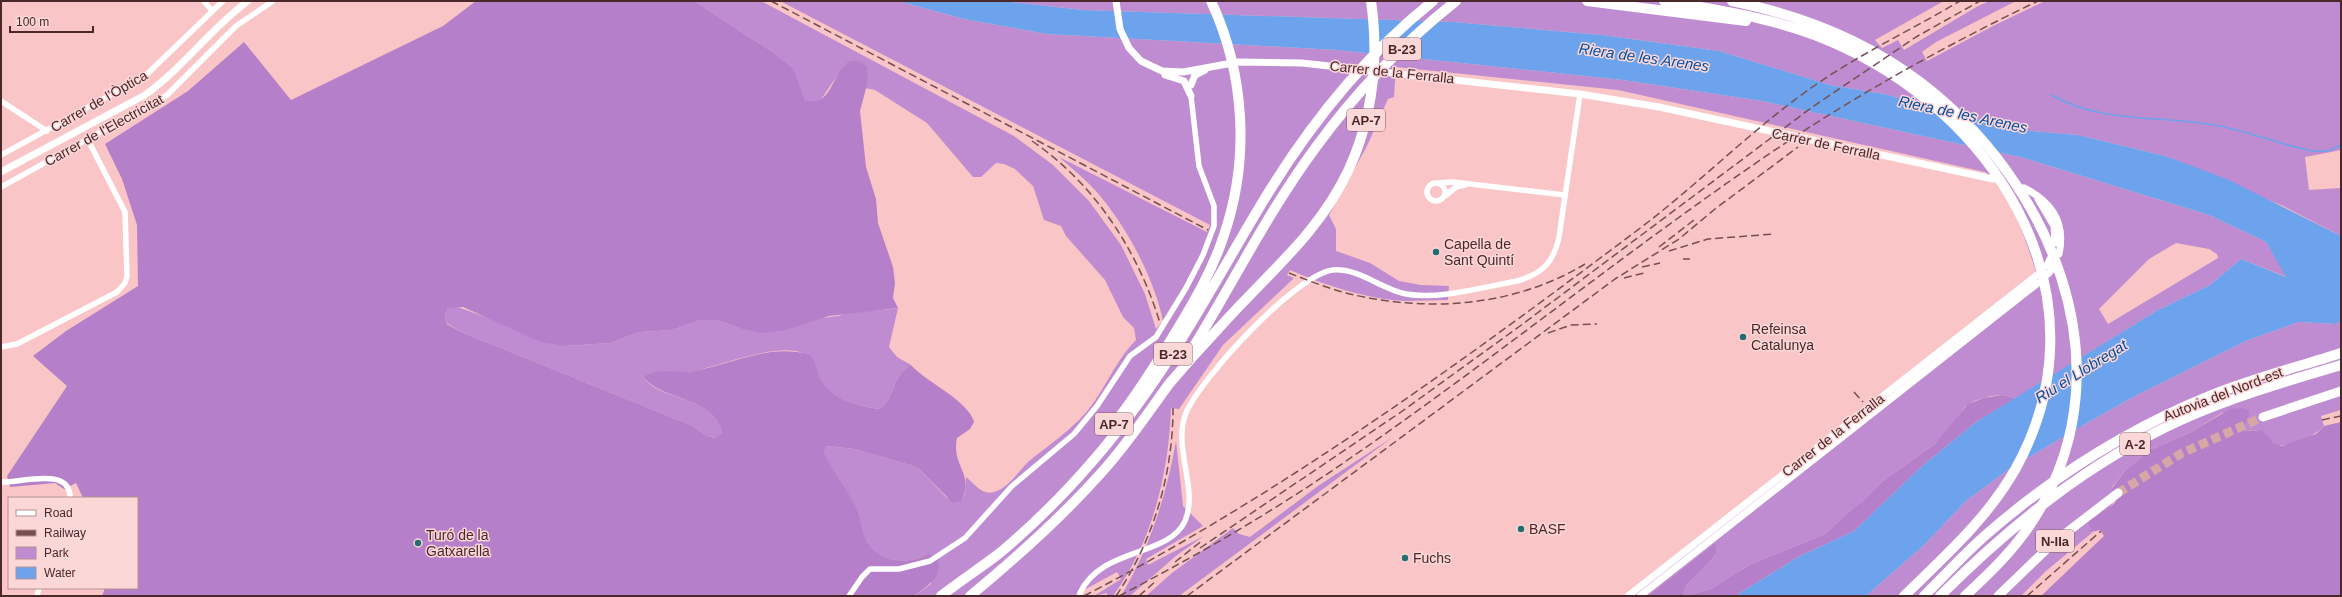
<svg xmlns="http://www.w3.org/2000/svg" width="2342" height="597" viewBox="0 0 2342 597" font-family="Arial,sans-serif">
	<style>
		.green { fill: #bf8cd2; fill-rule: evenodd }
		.forest { fill: #b57fc9 }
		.water { fill: #6da3ec }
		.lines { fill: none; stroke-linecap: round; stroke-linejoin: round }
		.stream { stroke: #6da3ec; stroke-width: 1.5 }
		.primary-tunnel { stroke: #d7a6a7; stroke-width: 9; stroke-dasharray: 9 4.5; stroke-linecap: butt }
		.minor { stroke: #fff; stroke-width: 5.5 }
		.tertiary { stroke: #fff; stroke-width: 7 }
		.primary { stroke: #fff; stroke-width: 9 }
		.motorway { stroke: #fff; stroke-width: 10 }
		.rail { stroke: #764f51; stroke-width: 1.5; stroke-dasharray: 8 4; stroke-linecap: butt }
		.poi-dot { fill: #226e6f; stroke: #fcd7d8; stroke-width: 1.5 }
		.labels { text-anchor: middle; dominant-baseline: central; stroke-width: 3; stroke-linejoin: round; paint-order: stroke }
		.shield { fill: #fcd7d8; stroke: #7f5c5e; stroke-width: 1 }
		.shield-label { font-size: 13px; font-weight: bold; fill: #4a282a }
		.street-label { font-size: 14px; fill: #4a282a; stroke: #fcd7d8 }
		.poi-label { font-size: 14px; fill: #4a282a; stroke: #fcd7d8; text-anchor: start }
		.water-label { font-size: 15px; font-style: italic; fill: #004ea2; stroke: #fcd7d8 }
	</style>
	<rect width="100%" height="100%" fill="#fac5c6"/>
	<path class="green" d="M694,1H761L1014,136L1053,165L1089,201L1121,245L1145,294L1156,329L1163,321C1154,276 1121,215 1088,183C1079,174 1068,165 1059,157L1207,232L1210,225L780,1H898L964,19L1047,34L1337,50L1623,80L1762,101L2024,158L2209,215L2266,242L2287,277L2241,259L2210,285L2158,310L2016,398L2002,395L1991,396L1974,401L1965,407L1949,430L1935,444L1883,481L1864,502L1851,510L1825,534L1749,565L1711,589L1689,595L1683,594L1686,586L1713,558L1716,553V542L1648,596H1623L2036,273C2029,247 2008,186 1985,172L1618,90L1396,67L1394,97L1388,99L1367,146L1329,215L1336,229V251L1370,263L1399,281L1421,285L1449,286L1448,300C1434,300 1420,301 1405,301C1367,299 1324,285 1290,270L1287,275L1294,278L1223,345L1179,409L1171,408C1169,473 1152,543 1113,596H1107V593L1094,596L1121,579L1117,572L1073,596H914L931,584L927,554C909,565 879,563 867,543C861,533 862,520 857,510C847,490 833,471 822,452L827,446L854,449L910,465L918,468L947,498L962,500L965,493L966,477C974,483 982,496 994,492C1008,488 1018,472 1028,462C1045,448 1064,435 1080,419C1103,396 1113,363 1136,340L1134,328L1123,317L1105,280L1066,236L1061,226L1044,220L1033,186L1015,169L1004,164L996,163L981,177H973L927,123L875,90L865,88L868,81L845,64L820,101L812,103L805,100L792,69L774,53ZM2176,243L2209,249L2217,254L2218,258L2108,324L2099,309L2149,259Z
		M1002,1L1942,2L1875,40L1882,48L1898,40L1904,50L1978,6L1990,1H2016L1936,42L1922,52L1927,61L1993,26L2045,1H2341V150L2305,157L2309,190L2341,188V236L2283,206L2165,156L2078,135L2031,131L1992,123L1884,94L1830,85L1719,51L1602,35L1453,22L1083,10Z
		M455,306L566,346L610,343L640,332L672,330L701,320H718L739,328L838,316C856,309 878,312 898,308L889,347L897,357L911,365C891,376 896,397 880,409C859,406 829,400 820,378C815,366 816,360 804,354C781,341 719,366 694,371C677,375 657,367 643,377C662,403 712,393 722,433L716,438L707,436L693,426L461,332L447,323L445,315L448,308Z
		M2341,320V410L2321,416L2324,426C2313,437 2293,447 2277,445L2258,430L2245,431L2243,427L2244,423L2222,413L2191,432L2148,451L2125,471L2112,487C2118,507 2109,507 2094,517V528L2088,533L2093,532L2046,571L2021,596H1866L1924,545L1967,500L2009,469L2087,423L2135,396L2248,340L2299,322L2336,324Z
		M1393,437L1179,596H1146L1172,573L1233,528L1239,534L1250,537L1318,486Z
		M1176,441L1183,506L1203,526L1146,559L1148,565L1204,536L1177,555L1130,596H1121C1150,547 1166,497 1176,441Z"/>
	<path class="forest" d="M476,1H694L774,53L793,69L805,100C839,113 832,41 867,66L868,81L860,111L866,167L876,199L878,223L893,267L895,283L893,298L898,308L829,316L786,330L762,333L739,328L718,320H701L672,330L640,332L610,343L566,346L541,342L463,307L448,308L445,315L447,324L461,332L693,426L707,436L715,438L722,433C713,395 664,402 643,377C657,367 677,374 694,371C733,364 770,343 810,355C816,362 817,370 820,378C830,400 859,406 880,409C896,397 891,376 911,365C926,382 969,401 974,422L970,429L957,438C951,466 974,472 962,500L953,503L918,468L910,465L854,449L827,446L823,452C833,471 846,488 856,507C862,518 861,532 867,542C879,563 909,565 927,554L935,556C947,575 927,586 914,596H102L105,588H137V498H83L76,483L64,489L55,483L10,487L7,476L67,386L33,356L66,331L138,286L137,225L122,179L105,144L188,91L244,42L291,100L443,26Z
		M2002,395L2016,398L1976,422L1922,466L1854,531L1798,557L1735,596H1648L1716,542V553L1713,558L1686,586L1683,594L1689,595L1711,589L1749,565L1825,534L1851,510L1864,501L1883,481L1935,444L1968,404L1984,398Z
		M2241,408L2249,410V415L2243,427L2245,431L2262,430L2274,443L2282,446L2316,434L2324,426L2341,422V596H2041L2104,536L2100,530L2087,533L2093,528H2090L2088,523C2093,516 2115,506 2116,500C2116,496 2112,492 2112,488L2125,471L2148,451L2191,432L2230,409Z"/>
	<path class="water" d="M898,1H1002L1083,10L1453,22L1602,35L1719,51L1830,85L1884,94L1992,123L2031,131L2078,135L2165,156L2227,179L2341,236V320L2336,324L2299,322L2248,340L2135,396L2087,423L2009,469L1967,500L1924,545L1866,596H1735L1798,557L1854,531L1922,466L1976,422L2158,310L2210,285L2241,259L2286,277L2266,242L2209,215L2024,158L1762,101L1623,80L1337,50L1047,34L964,19Z"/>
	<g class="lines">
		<path class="stream" d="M2052,95C2100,124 2165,115 2219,126C2251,132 2281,145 2313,151H2328L2341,145"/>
		<path class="primary-tunnel" d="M2118,493L2182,453L2263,417"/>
		<path class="minor" d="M204,1L212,11
			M1,101L47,131
			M1,155L145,76L223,1
			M1427 192a9 9 0 1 1 18 0a9 9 0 1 1-18 0Z
			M1438,183L1453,182L1565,195
			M1,187L167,95L236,26L273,1
			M1445,196L1456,187L1465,185
			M1,347L17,344L117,292L125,283L127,276L125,212L88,140
			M1,482C21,483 71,466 70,498
			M1080,593C1101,547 1169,557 1185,521C1199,489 1172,447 1186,413C1200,379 1296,274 1333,270C1359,268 1381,289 1406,294C1439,300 1483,287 1517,281C1541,274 1554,263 1559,237L1580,94
			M37,596L39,588
			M849,596L862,577L870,569H899L930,561L965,538L1012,486L1074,434L1097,406L1130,356L1156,337L1186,288L1203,255L1214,226V206L1199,166L1191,96"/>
		<path class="tertiary" d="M1116,1L1120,29L1129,48L1141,61L1162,71L1183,72L1238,62L1302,63L1580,94L1659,107L1993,179
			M1165,75L1184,81L1191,96
			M1191,85L1195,75L1205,70
			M1,172L145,95C183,68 211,28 248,1
			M2024,188C2052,202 2066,222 2059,254
			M2038,199L2054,226L2055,243
			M2047,266L2050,259
			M2048,274L2054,267
			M1628,596L2037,275
			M1640,596L2038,283"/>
		<path class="primary" d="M2263,417L2341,391
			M1998,596L2053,543L2118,493"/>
		<path class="motorway" d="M1587,1L1746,21
			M1664,1C1726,11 1788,20 1845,48C2003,123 2108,301 2016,468C1988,518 1945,556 1904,596
			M1732,1C1800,15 1864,39 1920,82C2049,180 2129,363 2037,514C2018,546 1992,571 1965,596
			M1188,356C1231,287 1267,213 1316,147C1356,92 1403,43 1456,1
			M1120,416C1141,389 1159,359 1177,330C1195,300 1213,269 1224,235C1250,159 1245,74 1211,1
			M941,596C960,581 982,567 1001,552C1059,503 1112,443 1155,380C1197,319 1231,253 1270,190C1314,119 1368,53 1433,1
			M970,596C1016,558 1061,518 1101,473C1126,446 1147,414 1169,384C1185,365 1202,346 1219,328C1265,276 1319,234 1349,169C1373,116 1379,58 1371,1
			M1924,596C1945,575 1966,552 1988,533C2055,475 2130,428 2212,395C2254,378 2298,367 2341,353
			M1940,596C2011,525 2089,462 2181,420C2232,397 2287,381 2341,365"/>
		<path class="rail" d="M771,1L1208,230
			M1032,141C1095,184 1138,251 1160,323
			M1659,247L1694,220
			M1669,251L1708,239L1774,234
			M1683,259H1690
			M1642,267L1660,263
			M1289,273C1307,280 1327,288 1346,293C1426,313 1514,307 1585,264
			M1624,278L1644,273
			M1548,333L1571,325L1597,324
			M1854,392L1863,402
			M2322,420L2341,416
			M1200,548L1401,412L1520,326L1811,108L1916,37L1980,1
			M1175,562L1203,540
			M1084,596C1282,493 1458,365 1635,232C1694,188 1745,136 1804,93C1853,57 1908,32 1960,1
			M1116,596C1153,541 1173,475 1173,408
			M1119,596C1192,558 1264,517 1333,470C1492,362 1641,238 1802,132C1878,83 1957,40 2038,1
			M1139,596L1157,580
			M1187,596L1615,279L1679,239L1715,209L1798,147
			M2027,596L2101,531"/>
	</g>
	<g class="poi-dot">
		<circle cx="1436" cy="252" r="4"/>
		<circle cx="1743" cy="337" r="4"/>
		<circle cx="1521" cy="529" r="4"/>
		<circle cx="418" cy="543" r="4"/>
		<circle cx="1405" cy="558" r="4"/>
	</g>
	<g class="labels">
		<g class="shield">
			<rect x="1383" y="38" width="38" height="22" rx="3"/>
			<rect x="1347" y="109" width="38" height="22" rx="3"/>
			<rect x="1154" y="343" width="38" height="22" rx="3"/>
			<rect x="1095" y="413" width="38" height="22" rx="3"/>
			<rect x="2120" y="433" width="30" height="22" rx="3"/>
			<rect x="2036" y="530" width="38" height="22" rx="3"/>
		</g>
		<g class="shield-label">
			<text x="1402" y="49">B-23</text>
			<text x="1366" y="120">AP-7</text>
			<text x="1173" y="354">B-23</text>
			<text x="1114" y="424">AP-7</text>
			<text x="2135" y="444">A-2</text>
			<text x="2055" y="541">N-IIa</text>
		</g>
		<g class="street-label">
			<text transform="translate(1392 72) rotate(6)">Carrer de la Ferralla</text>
			<text transform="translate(99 101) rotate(-30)">Carrer de l'Òptica</text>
			<text transform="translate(104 130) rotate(-29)">Carrer de l'Electricitat</text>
			<text transform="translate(1826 144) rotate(12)">Carrer de Ferralla</text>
			<text transform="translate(2223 394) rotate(-21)">Autovia del Nord-est</text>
			<text transform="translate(1833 435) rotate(-38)">Carrer de la Ferralla</text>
		</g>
		<g class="poi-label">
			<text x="1444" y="244">Capella de<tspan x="1444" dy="16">Sant Quintí</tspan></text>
			<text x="1751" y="329">Refeinsa<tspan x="1751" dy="16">Catalunya</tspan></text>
			<text x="1529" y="529">BASF</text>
			<text x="426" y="535">Turó de la<tspan x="426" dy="16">Gatxarella</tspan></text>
			<text x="1413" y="558">Fuchs</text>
		</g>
		<g class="water-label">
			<text transform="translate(1644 57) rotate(8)">Riera de les Arenes</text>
			<text transform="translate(1963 114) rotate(12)">Riera de les Arenes</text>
			<text transform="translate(2081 371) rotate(-32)">Riu el Llobregat</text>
		</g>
	</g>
	<rect width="2342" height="597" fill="none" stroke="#4a282a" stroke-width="4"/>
	<rect x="8" y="497" width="130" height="92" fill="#fcd7d8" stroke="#b59192"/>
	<rect x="16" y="510" width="20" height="6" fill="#ffffff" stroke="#b59192"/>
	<text x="44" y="517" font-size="12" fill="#4a282a">Road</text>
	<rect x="16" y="530" width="20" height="6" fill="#764f51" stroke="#b59192"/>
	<text x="44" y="537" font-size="12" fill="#4a282a">Railway</text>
	<rect x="16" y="547" width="20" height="12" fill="#bf8cd2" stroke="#b59192"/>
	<text x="44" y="557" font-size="12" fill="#4a282a">Park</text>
	<rect x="16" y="567" width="20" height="12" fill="#6da3ec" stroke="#b59192"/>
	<text x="44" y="577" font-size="12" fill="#4a282a">Water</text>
	<path d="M10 26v6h83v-6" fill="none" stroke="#4a282a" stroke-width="2"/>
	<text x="16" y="26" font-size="12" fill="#4a282a" stroke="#fcd7d8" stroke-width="3" paint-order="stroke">100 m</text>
</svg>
